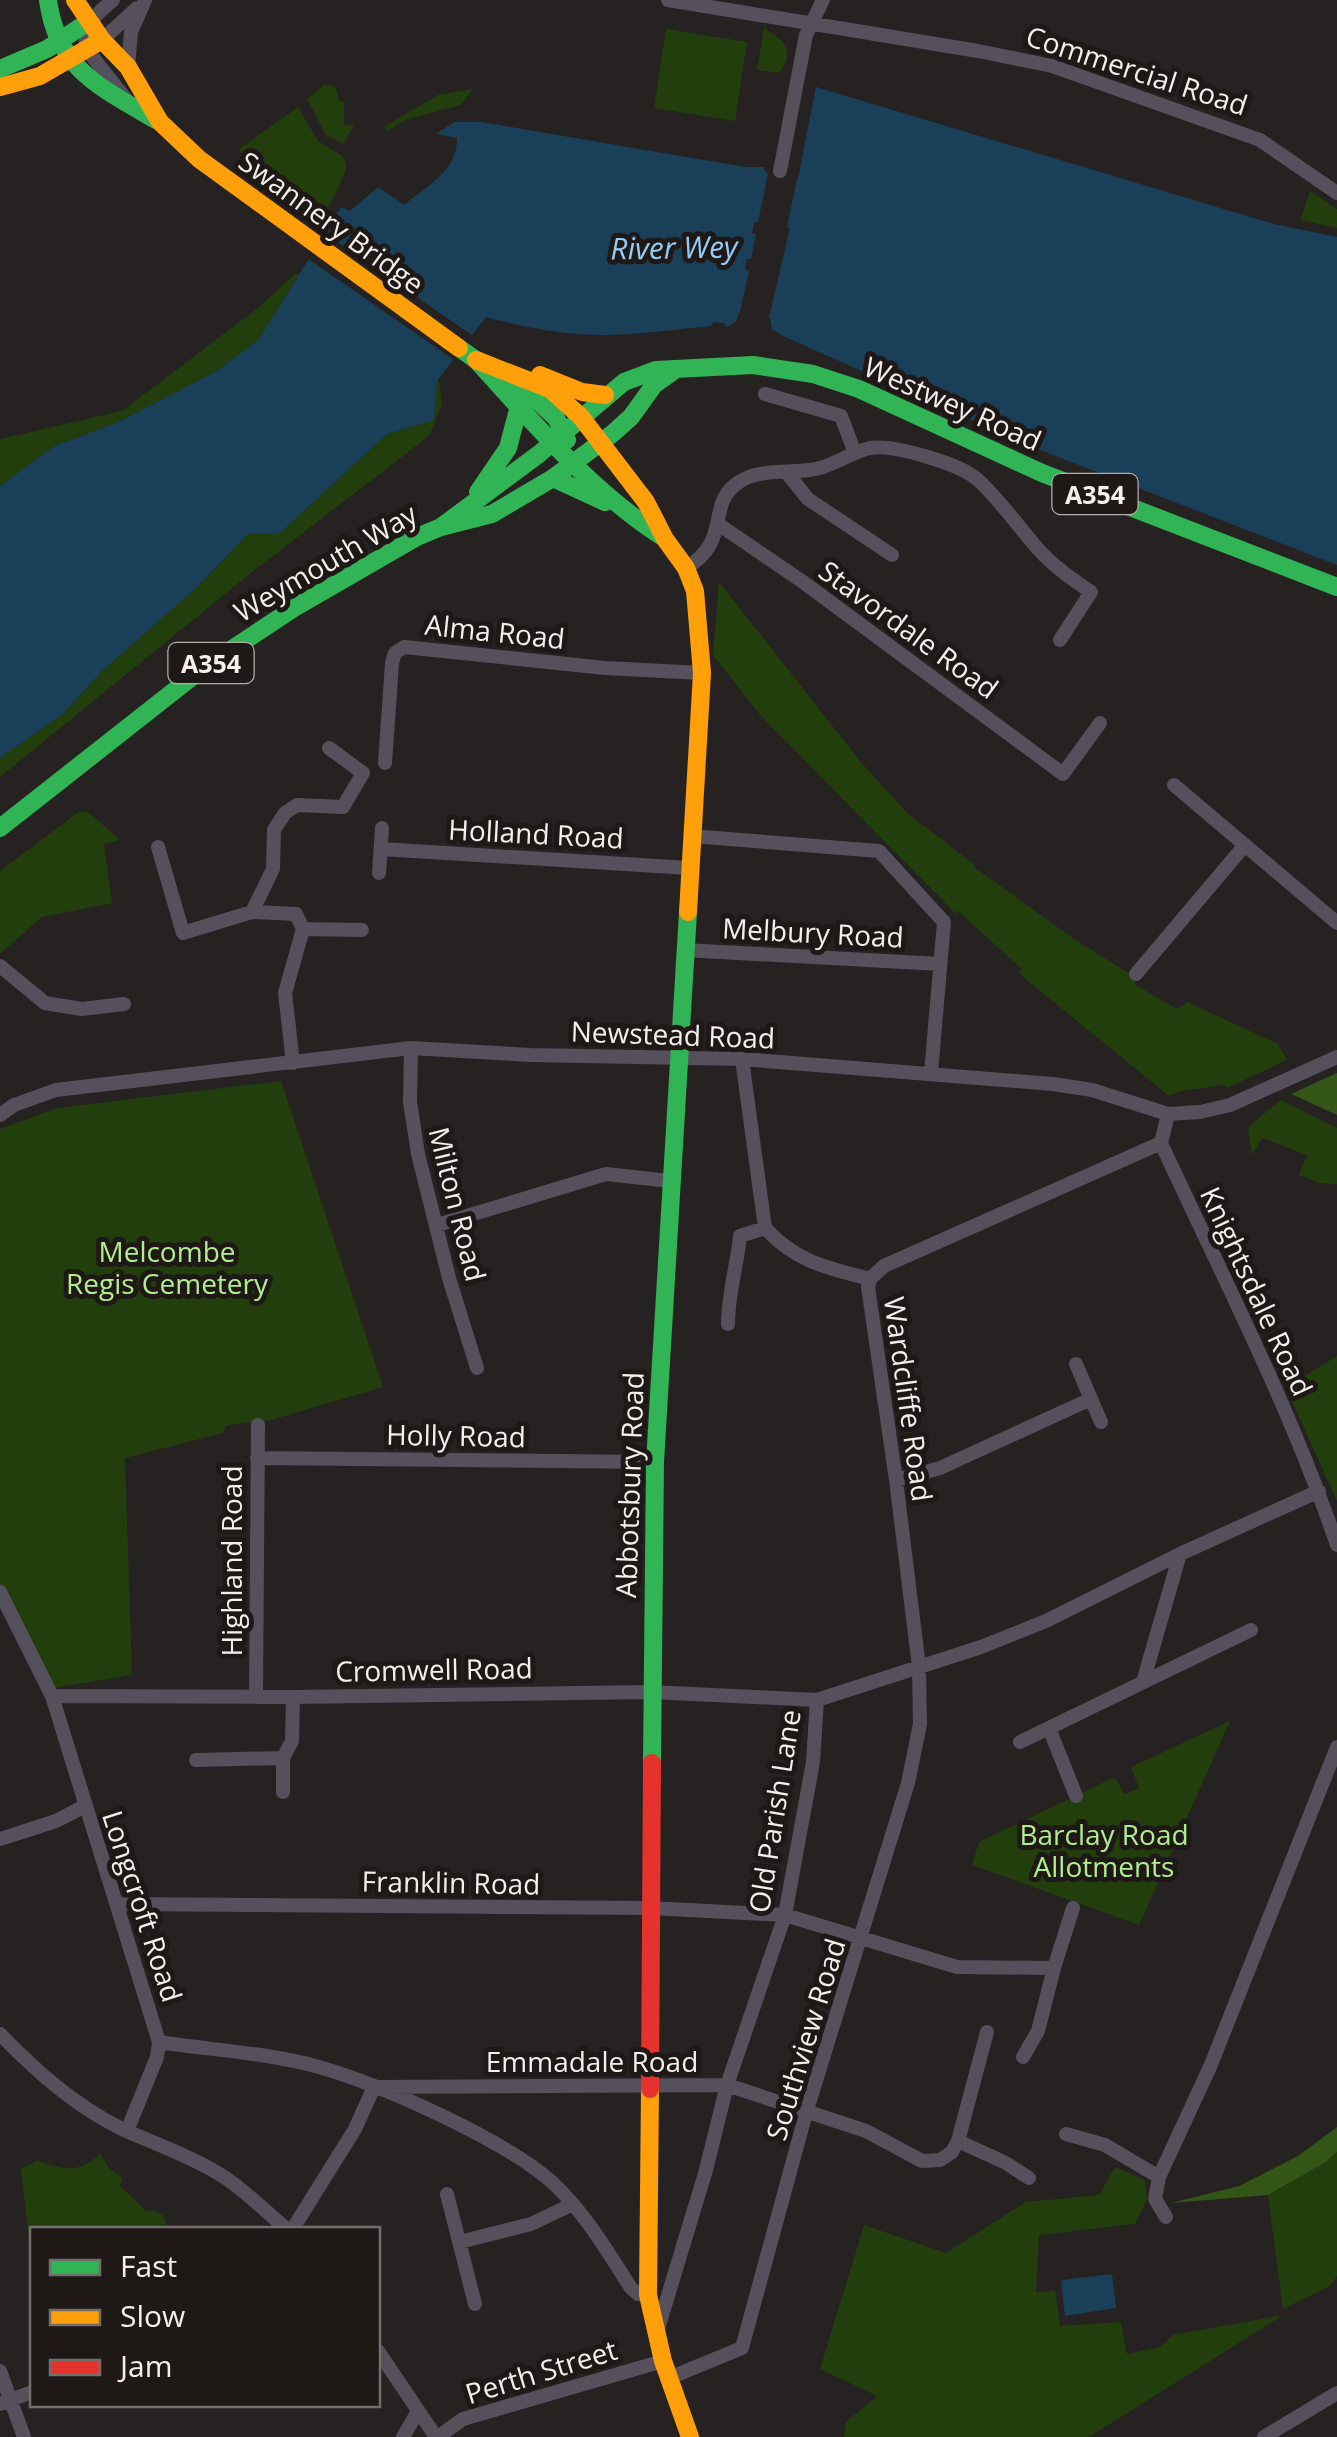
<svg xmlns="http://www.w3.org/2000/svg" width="1337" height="2437" viewBox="0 0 1337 2437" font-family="'Open Sans',sans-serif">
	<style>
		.green { fill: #233e0d }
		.forest { fill: #335617 }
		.water { fill: #1a3f58 }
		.pier { fill: #252221 }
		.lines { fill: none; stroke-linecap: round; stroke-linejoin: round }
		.street { stroke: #56505c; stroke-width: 14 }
		.fast { stroke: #30b455; stroke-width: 18 }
		.slow { stroke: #ff9f0a; stroke-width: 18 }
		.jam { stroke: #e5322d; stroke-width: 18 }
		.labels { text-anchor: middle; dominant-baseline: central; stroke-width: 10; stroke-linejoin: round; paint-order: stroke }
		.shield { fill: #1e1816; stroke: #b3aeac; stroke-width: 2.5 }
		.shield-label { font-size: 25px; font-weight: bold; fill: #f3efed }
		.street-label { font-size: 28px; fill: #f3efed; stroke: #1e1816 }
		.park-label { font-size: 28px; fill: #b1ed8d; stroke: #1e1816 }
		.water-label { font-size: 30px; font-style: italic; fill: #93ccf7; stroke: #1e1816 }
	</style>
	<rect width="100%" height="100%" fill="#252221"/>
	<path class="green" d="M764,28C785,40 796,52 779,73L757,70Z
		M666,29L747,42L735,121L654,108Z
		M324,85L335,86L339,100L344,103V125L354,126L343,144L326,135L307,99Z
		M473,89L461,105L408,119L387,131L384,127L438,95Z
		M298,107L318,141L342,156L346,163V171L328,209L238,150Z
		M1310,191L1337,209V228L1300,220Z
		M296,273L439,381L442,404L429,436L252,572L0,777V758L63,714L101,672L193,591L249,533L279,534L387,434L434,420L298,276L259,339L217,371L116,423L54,446L0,486V439L122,411L258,308Z
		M719,582L860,761L908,814L975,865L974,867L1074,939L1138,979L1134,984L1177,1009L1187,1002L1278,1044L1287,1060L1227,1088L1224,1085L1181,1091L1169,1096L1028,981L1018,971L1022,969L958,911L956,914L761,716L713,655Z
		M79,812H88L120,840L104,844L112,903L42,917L0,954V871Z
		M281,1081L383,1387L251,1426L249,1422L226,1426L223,1433L125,1458L132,1675L53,1688L0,1583V1129L57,1108Z
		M1281,1100L1337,1128V1184L1320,1183L1299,1175L1307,1155L1262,1138L1252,1155L1248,1127Z
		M1337,1356V1501L1286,1388Z
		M1230,1721L1139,1925L972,1865L979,1842L1115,1777L1124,1794L1139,1788L1131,1767Z
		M1337,2152V2276L1330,2286L1283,2309L1268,2195L1326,2162Z
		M100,2153L109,2168L123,2178L120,2186L146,2211C161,2208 164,2217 169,2229L32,2230V2264L21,2169L37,2161C63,2169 80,2175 100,2153Z
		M1115,2167L1145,2180L1147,2200L1135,2224L1039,2235L1036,2292L1055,2291L1060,2326L1121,2322L1127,2354L1160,2347L1173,2335L1283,2315L1089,2437H844L846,2422L877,2396L820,2369L864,2225L946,2253L1026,2202L1099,2195Z"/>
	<path class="forest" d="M1337,1073V1115L1291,1094Z
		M1337,2127V2152L1326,2162L1268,2195L1171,2203L1239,2186L1298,2156Z"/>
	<path class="water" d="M816,87L1274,224L1337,237V565L1035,448L783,336L772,329L770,318L739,313L736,322L726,327L724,323L714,322L711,326C667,330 621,338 578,334C546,332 516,325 486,317L437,381L434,420L387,434L279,534L249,533L193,591L101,672L63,714L0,758V486L54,446L116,423L217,371L259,339L341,207L350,211L378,187L404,205C427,186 458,170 457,138L436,134L454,122H482L745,167H764L766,173L798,178Z
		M1112,2274L1116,2308L1065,2316L1061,2280Z"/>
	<path class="pier" d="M769,169L798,174L787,227L790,228L767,326L766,323L742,319L738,321L749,271L745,269L747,259H751L756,234L752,233L754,222H758Z
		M320,230L476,338L457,362L304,256Z"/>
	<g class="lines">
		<path class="street" d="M113,0C96,15 81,25 87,50L126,99
			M668,0L978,51L1052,66L1260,140L1337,193
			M102,40L137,8
			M128,67L131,32L145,0
			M780,171L806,35L823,0
			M765,394L841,416L855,453
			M787,473L808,499L892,555
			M718,524L803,582L1063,774L1100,723
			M686,568C733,540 705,504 739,482C761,467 795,475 820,468C837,463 853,452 870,448C893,444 961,464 978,480C1000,500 1018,526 1038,549C1053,566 1072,579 1091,592L1060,640
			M385,763L392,663L395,653L404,647L605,668L702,673
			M1174,785L1337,923
			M691,836L879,851L944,922L931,1073
			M158,847L183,933L252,912L296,914L303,929L285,993L293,1063
			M381,849L689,868
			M379,873L382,828
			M252,912L273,869L274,830L285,813L297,805L343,807L363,773L329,748
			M303,929L362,930
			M684,950L940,964
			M0,966L45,1003L82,1009L124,1004
			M1136,974L1245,845
			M411,1048L410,1102L418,1154L449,1278L477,1368
			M742,1059L765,1228C796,1262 827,1268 870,1279
			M1168,1114L1161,1143C1222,1276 1290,1406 1337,1545
			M0,1115L14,1105L56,1090L411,1048L530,1055L742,1059L1053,1084L1092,1090L1168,1114L1200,1112L1230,1105L1337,1057
			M437,1225L606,1174L670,1181
			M728,1324C728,1294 737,1266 740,1236L765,1228
			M1091,1399L1101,1422
			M257,1458L655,1462
			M896,1480L940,1468L1091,1399L1076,1364
			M0,1592L52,1696L159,2042C210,2050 270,2053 319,2067C382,2085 505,2140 553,2183C585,2213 607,2251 631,2288L638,2294L648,2295
			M1143,1682L1180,1554
			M52,1696L293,1697L651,1692L817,1700L981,1647L1046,1621L1180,1554L1319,1491
			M256,1697L258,1425
			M1049,1728L1076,1796
			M1020,1742L1251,1630
			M196,1760L283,1758L292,1741L293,1697
			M283,1792V1758
			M0,1839L56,1821L85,1806
			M117,1904L650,1908L785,1915L957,1967L1054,1968L1073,1908
			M0,2034C37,2072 74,2105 122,2129C156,2144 190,2156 221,2175C245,2190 266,2212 288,2230
			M1023,2057L1038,2031L1054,1968
			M127,2131L157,2057L159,2042
			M1066,2134L1105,2145L1159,2177
			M958,2141L1006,2163L1029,2178
			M447,2194L475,2304
			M1166,2217L1155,2199L1159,2177L1210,2067L1337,1747
			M292,2230L355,2129L374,2087L727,2085L866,2131L922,2161L940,2160L952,2152L958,2141L987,2032
			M460,2242L531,2224L573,2204
			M657,2332L706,2170L727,2085L785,1915L813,1762L817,1700
			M378,2351L436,2437
			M0,2371L24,2437
			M669,2378L742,2348L806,2113L908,1783L920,1724L919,1667L896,1480L868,1287L870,1279L884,1266L1161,1143
			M0,2404L32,2392
			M403,2437L417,2413
			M438,2437L463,2419L663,2361
			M1264,2437L1337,2393"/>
		<path class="fast" d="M48,0C57,69 101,88 156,120
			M0,69L47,49L88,22
			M459,348L476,360C534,423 589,489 661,536
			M513,378L556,418L567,440
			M553,478L605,502
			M478,492L508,448L519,406
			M441,527L539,454L624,382L656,370L753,365L813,374L859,389L1042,473L1337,587
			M0,828L202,669L294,608L417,537L441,527L492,514L553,478L612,434L631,417L654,385L675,370
			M652,1763L655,1462L688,912"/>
		<path class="slow" d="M75,0L102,40L128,67L160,122L199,159L459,348
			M0,87L40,76L102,40
			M476,360L550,389L581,417L646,502L665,539L686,568L695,591L702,673L688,912
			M540,375L582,392L605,395
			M650,2089L648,2295L663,2361L690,2437"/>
		<path class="jam" d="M650,2089L652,1763"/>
	</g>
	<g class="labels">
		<g class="shield">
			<rect x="1052.5" y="474" width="85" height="40" rx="8"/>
			<rect x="168.5" y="643" width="85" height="40" rx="8"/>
		</g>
		<g class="shield-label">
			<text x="1095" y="494">A354</text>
			<text x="211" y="663">A354</text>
		</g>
		<g class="street-label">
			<text transform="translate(1137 70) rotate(18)">Commercial Road</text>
			<text transform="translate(332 222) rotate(36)">Swannery Bridge</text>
			<text transform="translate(953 403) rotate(24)">Westwey Road</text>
			<text transform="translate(325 562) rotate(-30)">Weymouth Way</text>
			<text transform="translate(909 629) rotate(36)">Stavordale Road</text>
			<text transform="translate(495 631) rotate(6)">Alma Road</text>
			<text transform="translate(536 833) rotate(3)">Holland Road</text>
			<text transform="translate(813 932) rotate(3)">Melbury Road</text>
			<text transform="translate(673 1034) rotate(2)">Newstead Road</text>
			<text transform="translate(458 1204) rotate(76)">Milton Road</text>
			<text transform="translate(1257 1291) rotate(65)">Knightsdale Road</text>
			<text transform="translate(909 1399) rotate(82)">Wardcliffe Road</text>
			<text transform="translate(456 1435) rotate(1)">Holly Road</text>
			<text transform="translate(629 1485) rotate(-88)">Abbotsbury Road</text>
			<text transform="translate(231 1561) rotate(-90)">Highland Road</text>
			<text transform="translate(434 1669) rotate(-1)">Cromwell Road</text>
			<text transform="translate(774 1811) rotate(-81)">Old Parish Lane</text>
			<text transform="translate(451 1882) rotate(1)">Franklin Road</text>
			<text transform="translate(143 1906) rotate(72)">Longcroft Road</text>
			<text transform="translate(805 2039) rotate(-73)">Southview Road</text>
			<text x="592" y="2061">Emmadale Road</text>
			<text transform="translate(541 2371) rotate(-17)">Perth Street</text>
		</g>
		<g class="park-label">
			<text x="167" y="1251">Melcombe<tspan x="167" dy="32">Regis Cemetery</tspan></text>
			<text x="1104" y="1834">Barclay Road<tspan x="1104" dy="32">Allotments</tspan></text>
		</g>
		<g class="water-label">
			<text transform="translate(674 247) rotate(-1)">River Wey</text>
		</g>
	</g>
	<rect x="30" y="2227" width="350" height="180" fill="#1e1816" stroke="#736e6c" stroke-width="2.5"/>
	<rect x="50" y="2260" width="50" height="15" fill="#30b455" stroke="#736e6c" stroke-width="2.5"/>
	<text x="120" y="2277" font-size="30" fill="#f3efed">Fast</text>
	<rect x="50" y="2310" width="50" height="15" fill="#ff9f0a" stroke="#736e6c" stroke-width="2.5"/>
	<text x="120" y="2327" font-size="30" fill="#f3efed">Slow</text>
	<rect x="50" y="2360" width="50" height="15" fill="#e5322d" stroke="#736e6c" stroke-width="2.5"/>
	<text x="120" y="2377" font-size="30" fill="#f3efed">Jam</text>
</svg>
